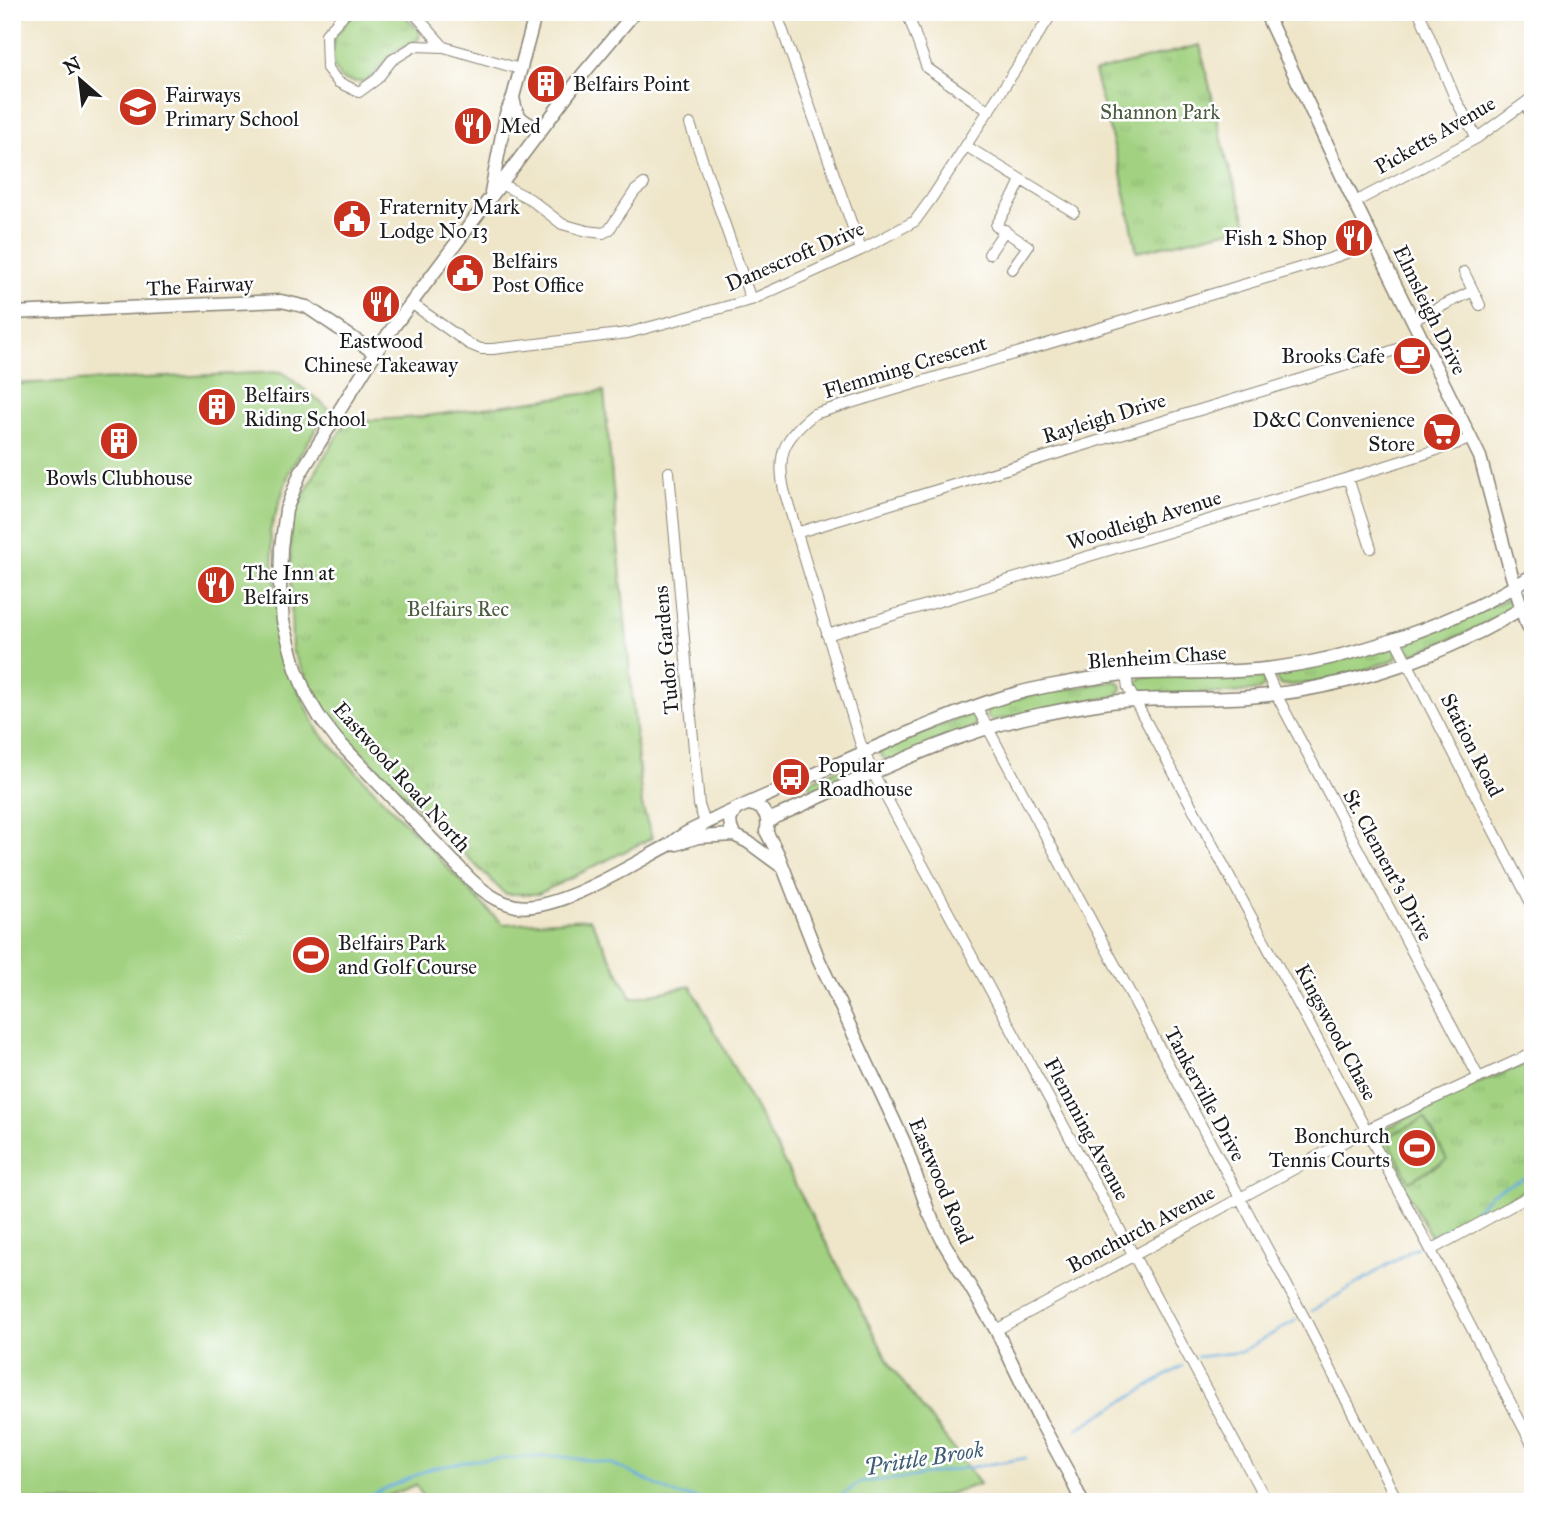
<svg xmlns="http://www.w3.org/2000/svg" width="1545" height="1514" viewBox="0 0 1545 1514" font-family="'IM FELL Great Primer',serif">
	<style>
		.grass { fill: url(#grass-tufts); stroke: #5f774e; stroke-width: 2 }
		.pitch { fill: #a2d281; stroke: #5f774e; stroke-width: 2 }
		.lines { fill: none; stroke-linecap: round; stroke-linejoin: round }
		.stream { stroke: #69aedf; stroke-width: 2.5 }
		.minor-casing { stroke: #868173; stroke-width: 12 }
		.tertiary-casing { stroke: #868173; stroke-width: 15 }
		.minor { stroke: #fff; stroke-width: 10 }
		.tertiary { stroke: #fff; stroke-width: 12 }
		.labels { text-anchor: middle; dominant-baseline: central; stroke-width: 5; stroke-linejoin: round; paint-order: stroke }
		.poi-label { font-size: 21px; fill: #1c1c1c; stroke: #fff; text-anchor: start }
		.park-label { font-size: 21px; fill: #4b5c3f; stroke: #fff }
		.street-label { font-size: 21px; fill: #1c1c1c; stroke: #fff }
		.water-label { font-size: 23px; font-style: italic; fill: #3f5e74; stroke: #fff }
	</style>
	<defs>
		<pattern id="grass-tufts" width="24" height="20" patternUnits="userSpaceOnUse" patternTransform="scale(1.75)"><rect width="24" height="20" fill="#a2d281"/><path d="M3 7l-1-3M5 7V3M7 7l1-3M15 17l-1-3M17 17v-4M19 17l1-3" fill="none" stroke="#8bb46f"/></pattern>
	</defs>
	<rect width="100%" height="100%" fill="#fff"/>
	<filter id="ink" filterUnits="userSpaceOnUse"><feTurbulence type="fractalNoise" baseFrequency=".0143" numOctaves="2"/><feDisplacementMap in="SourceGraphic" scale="14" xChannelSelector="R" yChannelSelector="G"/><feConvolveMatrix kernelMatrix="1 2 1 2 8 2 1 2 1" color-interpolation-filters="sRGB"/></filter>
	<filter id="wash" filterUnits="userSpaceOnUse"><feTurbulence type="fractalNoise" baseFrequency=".00686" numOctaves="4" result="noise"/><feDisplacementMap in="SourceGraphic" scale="28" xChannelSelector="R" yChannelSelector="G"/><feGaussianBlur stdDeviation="1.57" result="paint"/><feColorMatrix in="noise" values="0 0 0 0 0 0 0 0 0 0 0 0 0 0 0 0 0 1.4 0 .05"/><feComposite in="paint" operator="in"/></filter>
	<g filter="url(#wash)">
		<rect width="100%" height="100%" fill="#efe6ca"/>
		<path class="grass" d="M356,12H401L420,31L419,39C411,43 402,47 395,52C372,68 378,90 341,79L332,63L334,37Z
			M1200,45L1227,161L1248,226L1137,252L1120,169L1094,72Z
			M604,391L642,805L652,838L538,894H505L325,716L292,650L290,522L321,462L346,422L420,417Z
			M1505,600L1512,602V609L1471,631L1416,653L1410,652L1407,648V644L1414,638Z
			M1391,646C1397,649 1398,653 1396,659C1360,672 1319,686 1280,685L1276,679L1278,674L1287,671Z
			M1261,675L1265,682L1263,687L1260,690L1231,693L1140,694L1134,688V684L1143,677Z
			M1115,681H1118L1122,687L1120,694L1116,696L993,721L988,718L986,714L991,705L1017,698Z
			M970,714L973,715L976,720L974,727L888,763L878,751Z
			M855,762L861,763L864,769L863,772L815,796L808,782Z
			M1533,1061V1186L1432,1239L1376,1133L1481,1082Z"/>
		<path class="pitch" d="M282,372L329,409L290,470L270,531L284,660L318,731L490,912L503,924L590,919L632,998L691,986L892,1368L980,1484L942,1496L912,1502H426L416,1485L372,1502H12V384Z
			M1425,1118L1447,1160L1409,1181L1387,1137Z"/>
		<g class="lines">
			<path class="stream" d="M1431,1238L1472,1213L1491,1194L1533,1173
				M1312,1311L1417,1247
				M1197,1357L1241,1352L1296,1320
				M1077,1429L1182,1366
				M356,1502L430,1469L476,1460L558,1456L613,1464L677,1495L721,1502
				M833,1502L860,1482L906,1478L1026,1458"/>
		</g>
	</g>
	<g filter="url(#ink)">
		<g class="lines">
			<g class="minor-casing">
				<path id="minor" d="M346,12L326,34L327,68L338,82L359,92L377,79L392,60L415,46L444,47L520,69
					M413,12L444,47
					M776,12L861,250
					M907,12L927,68L989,111
					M1197,12V13
					M1419,12L1455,98L1477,138
					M1524,104L1533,116
					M690,124L751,300
					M966,146L1074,212
					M501,184L530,199L562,224L587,231L603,233L609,230L635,191L644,184
					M1355,202L1477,138L1533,97
					M989,254L1005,230
					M1012,269L1028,246L996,226L1014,195L1021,180
					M1464,272L1480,305
					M411,303L469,344L481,349H493L628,333L751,300L861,250L915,221L931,199L1053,12
					M1413,320L1473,291
					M669,472L699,805L705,823
					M1348,478L1371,548
					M796,533L1383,354L1423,340
					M827,635L1348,478L1462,442L1471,438
					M1395,639L1533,907
					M1265,669L1276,694L1479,1078
					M1126,674L1128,688L1426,1241L1533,1446
					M976,706L1305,1319L1398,1502
					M1431,1250L1533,1194
					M996,1330L1366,1130L1533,1053
					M1267,1502L873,773L860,742L784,490C776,453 785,437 814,414L1329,259L1375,243"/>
			</g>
			<g class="tertiary-casing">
				<path id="tertiary" d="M635,12L583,74L394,326L375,353L300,474L286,510L281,548L280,588L283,621L296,669L306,694L320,718L337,740L470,879C483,891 497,902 516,906C556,913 633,864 669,845C682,833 699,827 715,819C743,805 773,793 802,780C842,762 882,744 923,727C963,711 1001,695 1044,687C1071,682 1100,676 1127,674C1173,671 1219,674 1265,669C1352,660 1459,622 1533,575
					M1265,12L1351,195L1480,457L1511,573L1525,620L1533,635
					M513,97C517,121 522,119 540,130
					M491,192L506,114L513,97L536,12
					M12,313L281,301L307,307L375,353
					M747,804C762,805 769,814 767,829
					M736,809L730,820L731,828L734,835L748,842L782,867
					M768,822L775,817C862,779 948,733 1042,714C1073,708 1105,701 1137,700C1174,698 1211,700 1248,697C1347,689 1449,656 1533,601
					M766,831L778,854L819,960L904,1142L929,1213L944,1243L996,1330L1040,1421L1069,1474L1082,1502
					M677,844L698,837L734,835"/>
			</g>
			<use href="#minor" class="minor"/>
			<use href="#tertiary" class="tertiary"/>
		</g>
	</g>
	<defs>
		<g id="building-disc" transform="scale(2.0125)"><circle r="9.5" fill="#c8321e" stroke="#fff"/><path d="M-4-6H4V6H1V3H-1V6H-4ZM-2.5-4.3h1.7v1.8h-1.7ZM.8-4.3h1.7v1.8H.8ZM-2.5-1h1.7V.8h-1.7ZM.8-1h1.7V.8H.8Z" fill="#fff"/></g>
		<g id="school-disc" transform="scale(2.0125)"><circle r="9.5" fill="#c8321e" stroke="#fff"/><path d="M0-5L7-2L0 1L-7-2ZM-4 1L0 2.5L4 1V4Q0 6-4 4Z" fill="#fff"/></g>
		<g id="restaurant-disc" transform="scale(2.0125)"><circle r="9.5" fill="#c8321e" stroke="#fff"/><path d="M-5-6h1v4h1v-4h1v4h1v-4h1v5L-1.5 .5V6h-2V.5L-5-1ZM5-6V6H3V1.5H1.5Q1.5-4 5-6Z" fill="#fff"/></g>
		<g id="civic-disc" transform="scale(2.0125)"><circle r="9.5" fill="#c8321e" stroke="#fff"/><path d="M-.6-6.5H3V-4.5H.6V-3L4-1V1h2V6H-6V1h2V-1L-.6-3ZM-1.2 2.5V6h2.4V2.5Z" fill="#fff"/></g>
		<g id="cafe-disc" transform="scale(2.0125)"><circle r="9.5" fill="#c8321e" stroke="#fff"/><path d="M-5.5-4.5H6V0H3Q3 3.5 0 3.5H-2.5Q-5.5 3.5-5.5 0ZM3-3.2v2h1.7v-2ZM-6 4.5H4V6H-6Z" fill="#fff"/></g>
		<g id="supermarket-disc" transform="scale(2.0125)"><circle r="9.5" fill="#c8321e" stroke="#fff"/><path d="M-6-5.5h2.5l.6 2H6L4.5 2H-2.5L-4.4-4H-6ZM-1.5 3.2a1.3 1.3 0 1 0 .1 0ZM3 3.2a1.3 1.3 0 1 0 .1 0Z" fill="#fff"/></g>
		<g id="bus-disc" transform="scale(2.0125)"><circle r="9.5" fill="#c8321e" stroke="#fff"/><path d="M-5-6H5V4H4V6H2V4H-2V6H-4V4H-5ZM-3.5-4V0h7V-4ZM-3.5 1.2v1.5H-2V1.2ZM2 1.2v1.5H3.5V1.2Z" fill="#fff"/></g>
		<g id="stadium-disc" transform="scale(2.0125)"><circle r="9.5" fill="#c8321e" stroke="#fff"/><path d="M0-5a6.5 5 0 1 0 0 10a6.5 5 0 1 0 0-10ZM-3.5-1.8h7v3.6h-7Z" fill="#fff"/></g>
	</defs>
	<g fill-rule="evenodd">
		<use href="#building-disc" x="546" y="84"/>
		<use href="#school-disc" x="138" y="107"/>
		<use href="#restaurant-disc" x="473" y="126"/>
		<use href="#civic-disc" x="352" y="219"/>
		<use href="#restaurant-disc" x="1354" y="238"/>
		<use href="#civic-disc" x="465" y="273"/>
		<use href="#restaurant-disc" x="381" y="304"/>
		<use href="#cafe-disc" x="1412" y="356"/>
		<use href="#building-disc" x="217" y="407"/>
		<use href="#supermarket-disc" x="1442" y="432"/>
		<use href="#building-disc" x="119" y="441"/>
		<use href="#restaurant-disc" x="216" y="585"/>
		<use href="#bus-disc" x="791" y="777"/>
		<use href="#stadium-disc" x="311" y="955"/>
		<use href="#stadium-disc" x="1417" y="1148"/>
	</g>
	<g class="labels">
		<g class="poi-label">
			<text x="573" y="84">Belfairs Point</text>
			<text x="165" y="95">Fairways<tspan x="165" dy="24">Primary School</tspan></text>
			<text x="500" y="126">Med</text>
			<text x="379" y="207">Fraternity Mark<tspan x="379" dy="24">Lodge No 13</tspan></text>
			<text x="1327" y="238" text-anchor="end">Fish 2 Shop</text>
			<text x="492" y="261">Belfairs<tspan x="492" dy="24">Post Office</tspan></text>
			<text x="381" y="341" text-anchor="middle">Eastwood<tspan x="381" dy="24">Chinese Takeaway</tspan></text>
			<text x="1385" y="356" text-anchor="end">Brooks Cafe</text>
			<text x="244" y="395">Belfairs<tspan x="244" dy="24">Riding School</tspan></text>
			<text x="1415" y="420" text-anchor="end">D&amp;C Convenience<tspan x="1415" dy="24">Store</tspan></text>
			<text x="119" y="478" text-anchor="middle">Bowls Clubhouse</text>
			<text x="243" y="573">The Inn at<tspan x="243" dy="24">Belfairs</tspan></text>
			<text x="818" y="765">Popular<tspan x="818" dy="24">Roadhouse</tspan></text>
			<text x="338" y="943">Belfairs Park<tspan x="338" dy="24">and Golf Course</tspan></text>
			<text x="1390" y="1136" text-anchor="end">Bonchurch<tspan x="1390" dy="24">Tennis Courts</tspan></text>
		</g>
		<g class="park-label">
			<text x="1160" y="112">Shannon Park</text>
			<text x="458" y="609">Belfairs Rec</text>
		</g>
		<g class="street-label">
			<text transform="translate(1435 135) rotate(-30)">Picketts Avenue</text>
			<text transform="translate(795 256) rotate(-23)">Danescroft Drive</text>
			<text transform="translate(200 286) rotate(-3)">The Fairway</text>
			<text transform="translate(1430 310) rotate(64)">Elmsleigh Drive</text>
			<text transform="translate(905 367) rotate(-17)">Flemming Crescent</text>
			<text transform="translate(1104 418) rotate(-17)">Rayleigh Drive</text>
			<text transform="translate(1144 520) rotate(-17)">Woodleigh Avenue</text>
			<text transform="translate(666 650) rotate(-95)">Tudor Gardens</text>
			<text transform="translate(1157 657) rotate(-4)">Blenheim Chase</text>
			<text transform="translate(1472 745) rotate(63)">Station Road</text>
			<text transform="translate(402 777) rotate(48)">Eastwood Road North</text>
			<text transform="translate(1388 865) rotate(62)">St. Clement's Drive</text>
			<text transform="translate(1336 1032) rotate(62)">Kingswood Chase</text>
			<text transform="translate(1205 1094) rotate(62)">Tankerville Drive</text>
			<text transform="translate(1087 1129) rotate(62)">Flemming Avenue</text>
			<text transform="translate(941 1181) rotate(67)">Eastwood Road</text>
			<text transform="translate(1141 1229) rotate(-28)">Bonchurch Avenue</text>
		</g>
		<g class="water-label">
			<text transform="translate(924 1458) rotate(-9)">Prittle Brook</text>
		</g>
	</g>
	<rect width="1545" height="1514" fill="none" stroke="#fff" stroke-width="42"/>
	<g transform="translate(80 80) rotate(332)" stroke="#ffffff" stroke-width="5" paint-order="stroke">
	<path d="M0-5L12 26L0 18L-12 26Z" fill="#1c1c1c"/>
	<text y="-10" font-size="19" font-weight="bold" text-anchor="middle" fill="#1c1c1c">N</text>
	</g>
</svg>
